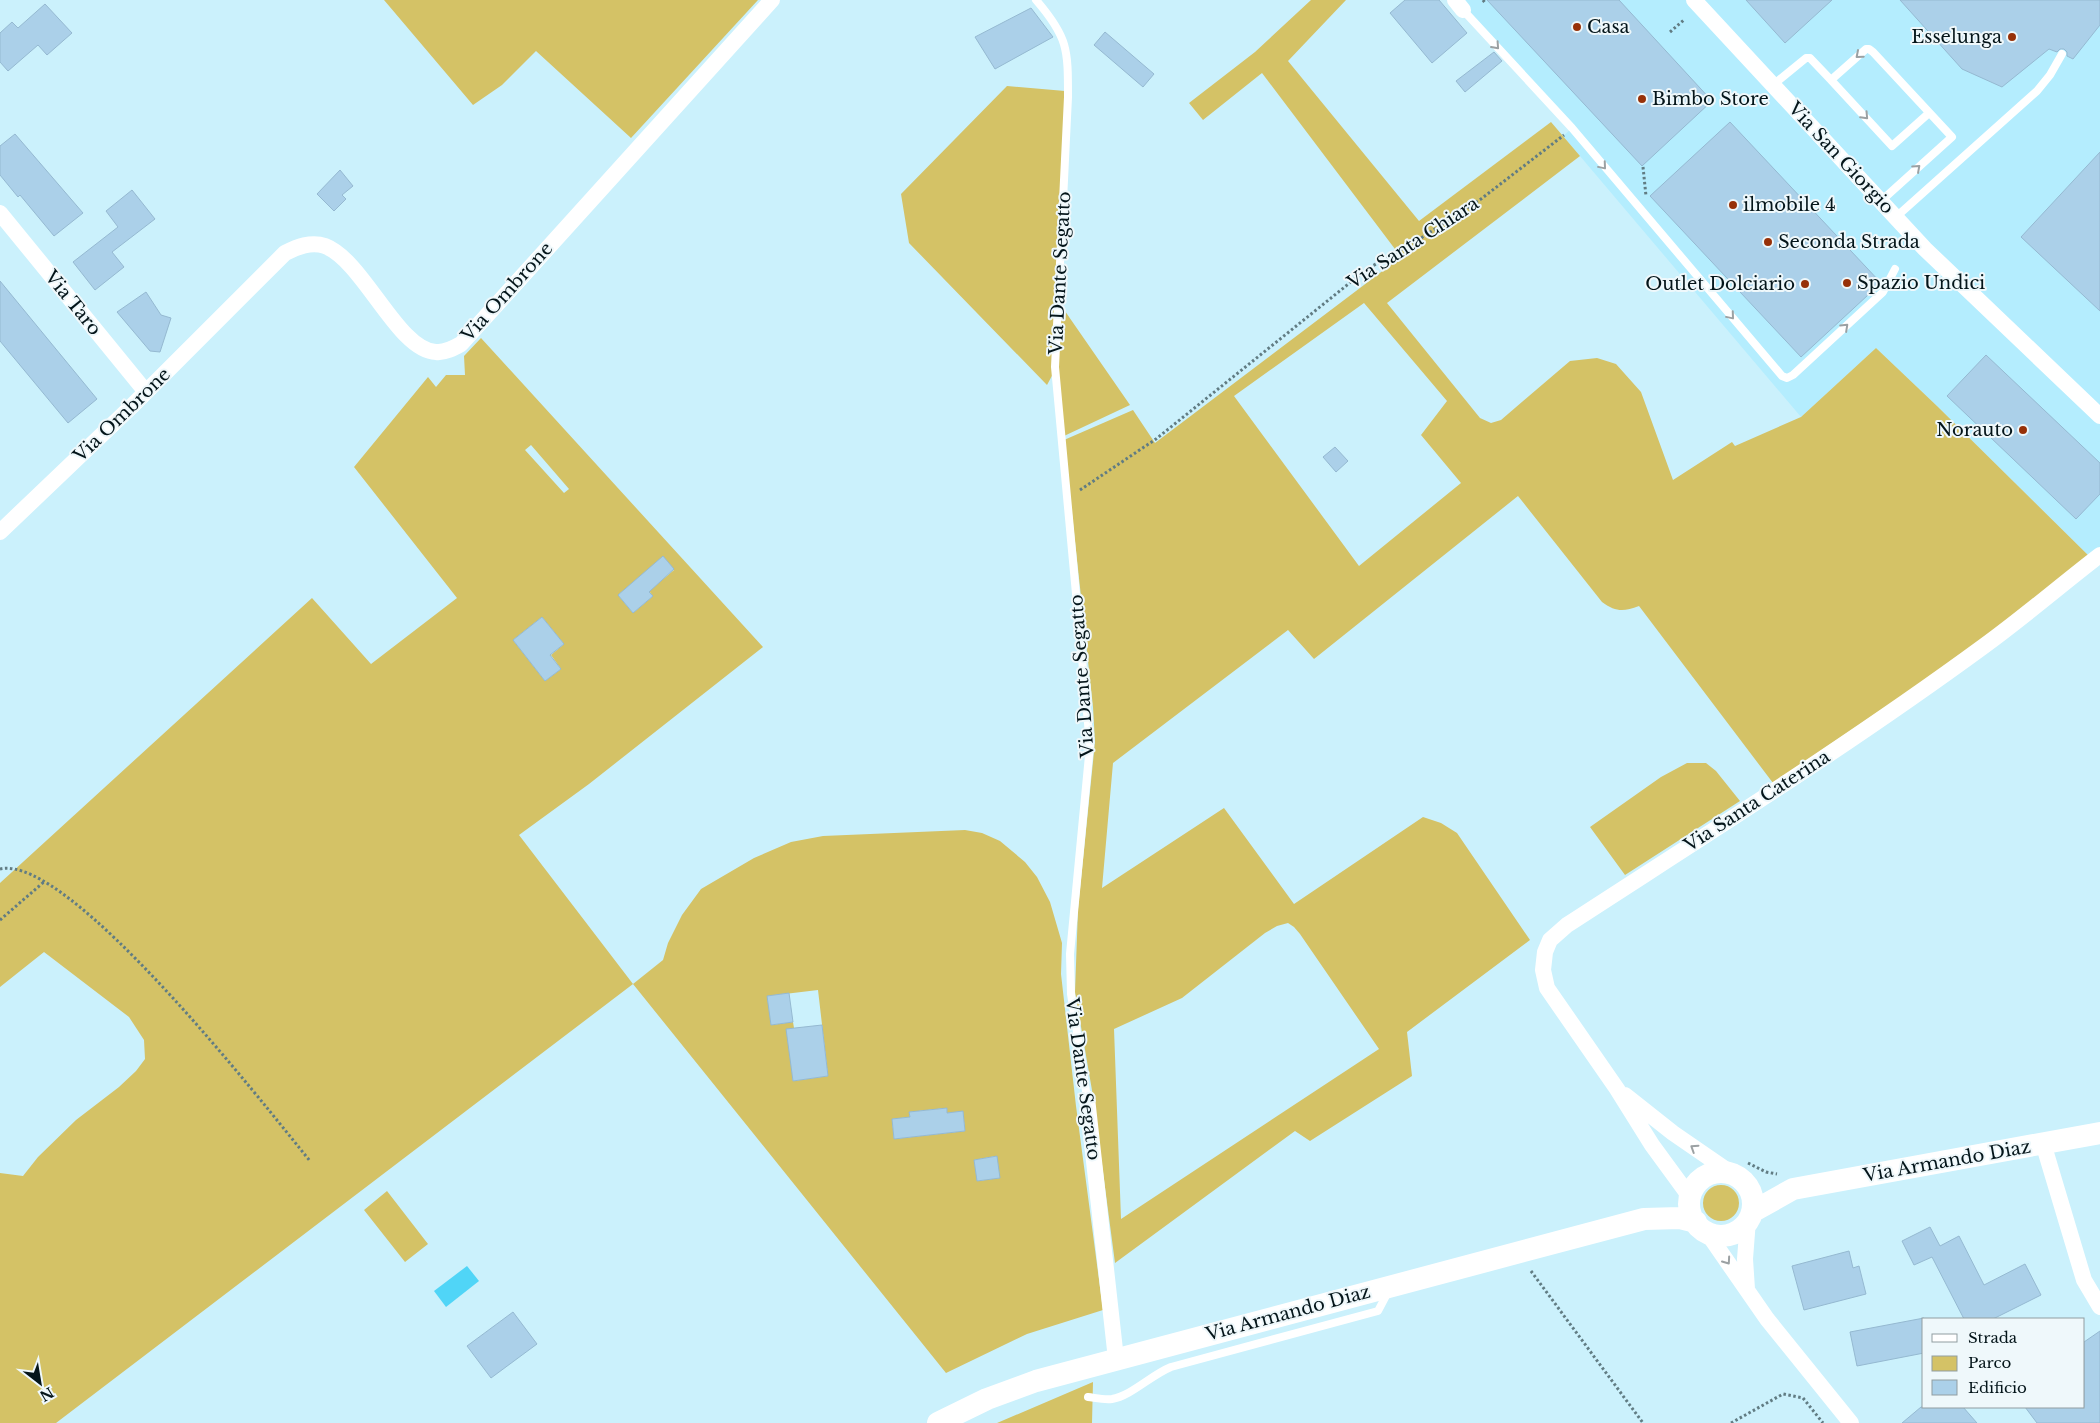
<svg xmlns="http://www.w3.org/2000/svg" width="2100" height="1423" viewBox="0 0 2100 1423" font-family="'Libre Baskerville',serif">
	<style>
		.built { fill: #b4edfe }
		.green { fill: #d4c266; fill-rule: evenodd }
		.water { fill: #50d5f7 }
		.building { fill: #abd0e9; stroke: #95b9d1 }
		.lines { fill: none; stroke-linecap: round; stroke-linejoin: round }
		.path { stroke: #617c83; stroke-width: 3; stroke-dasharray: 2.5 2.5; stroke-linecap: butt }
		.lane { stroke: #fff; stroke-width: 8 }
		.street { stroke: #fff; stroke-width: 16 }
		.secondary { stroke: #fff; stroke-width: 22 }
		.oneway { stroke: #9ba1a3 }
		.poi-dot { fill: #973109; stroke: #eff8fb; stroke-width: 2 }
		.labels { text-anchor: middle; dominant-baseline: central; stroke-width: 4; stroke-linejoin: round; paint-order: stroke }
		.poi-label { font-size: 18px; fill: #04151a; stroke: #eff8fb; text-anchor: start }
		.street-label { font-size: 18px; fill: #04151a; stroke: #eff8fb }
	</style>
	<rect width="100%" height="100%" fill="#cbf1fc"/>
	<path class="built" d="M1455,0H2100V553L2091,558L1937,406L1876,348L1801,417L1563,136L1571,129Z"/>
	<path class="green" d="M384,0H758L631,138L536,51L502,85L473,105Z
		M1311,0H1346L1288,61L1419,221L1551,122L1580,156L1387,303L1480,418L1491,423L1501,420L1570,361L1597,358L1616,364L1641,392L1673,480L1732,442L1735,446L1801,417L1876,348L1937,406L2091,558L1983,641L1773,783L1639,606C1623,612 1616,612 1602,602L1518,496L1314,659L1288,630L1113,763L1102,888L1224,808L1294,904L1423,817L1441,823L1457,833L1530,940L1407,1032L1412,1076L1310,1141L1295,1131L1115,1263L1093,1096L1075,992L1078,909L1095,742L1093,707L1064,440L1133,410L1155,443L1401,257L1262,73L1203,120L1189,103L1255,52ZM1364,303L1447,401L1421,435L1461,483L1359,566L1234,396ZM1288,923L1294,927L1300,934L1379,1049L1121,1219L1114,1029L1182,998L1265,933L1277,926Z
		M1007,86L1065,91L1058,301L1130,405L1064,436L1054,372L1047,385L909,243L901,194Z
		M481,338L763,647L589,784L519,835L633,984L663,960L668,943L682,915L701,889L754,858L791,842L823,836L965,830L982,833L1000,841L1025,862L1037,877L1050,902L1062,943L1061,974L1076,1106L1103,1310L1027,1334L946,1373L633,984L56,1423H0V1173L23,1176L38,1157L76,1120L119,1087L136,1071L145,1059L144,1040L129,1017L44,952L0,987V883L312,598L371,664L457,598L354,467L428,377L436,387L446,375H465L464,356ZM531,445L569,489L564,493L525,450ZM663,557L674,570L649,591L653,596L633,613L618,595ZM542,617L564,644L551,655L561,669L545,681L513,640ZM818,990L828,1076L793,1081L787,1030L794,1028L793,1022L771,1025L768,996ZM946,1108L947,1113L963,1112L965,1131L894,1139L892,1119L910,1117L909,1112ZM996,1156L999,1178L978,1181L974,1160Z
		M1687,763H1706L1716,771L1740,801L1625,875L1590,827L1661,777Z
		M1703 1203a18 18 0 1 1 36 0a18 18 0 1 1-36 0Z
		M387,1191L428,1244L405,1262L364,1210Z
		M1093,1382L1092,1423H997Z"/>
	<path class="water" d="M467,1266L479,1281L446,1307L434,1291Z"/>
	<path class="building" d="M1405,0H1439L1467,33L1432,63L1390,13Z
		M1487,0H1619L1712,101L1642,166Z
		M1746,0H1832L1785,43Z
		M1900,0H2100V25L2073,59L2067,56V52L2064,49H2060L2057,52L2049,49L2002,87L1962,69Z
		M45,4L72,33L47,55L38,45L8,71L0,62V33L12,22L18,28Z
		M1031,8L1053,37L995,69L975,37Z
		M1105,32L1154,74L1143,87L1094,45Z
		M1494,52L1502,61L1465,92L1456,81Z
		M1730,122L1881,283L1801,357L1650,196Z
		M15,134L83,213L54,236L20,195L18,197L0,175V146Z
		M2100,152V311L2021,237Z
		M340,170L353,186L342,195L346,199L334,211L317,194Z
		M132,190L155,219L112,252L124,267L95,290L73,262L118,227L106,211Z
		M0,281L97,399L68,423L0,341Z
		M146,292L161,315L171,318L160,352L150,351L117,312Z
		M1986,355L2100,463V494L2076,519L1947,396Z
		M1335,447L1348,461L1336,472L1323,457Z
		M663,556L674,569L649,592L653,596L633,613L618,595Z
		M542,617L564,644L550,655L561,669L545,681L513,640Z
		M789,993L793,1022L771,1025L767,996Z
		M822,1025L828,1076L793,1081L786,1029Z
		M947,1108V1113L963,1111L965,1131L894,1139L892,1119L910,1117L909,1112Z
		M997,1156L1000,1178L977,1181L974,1160Z
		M1930,1227L1940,1246L1959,1236L1984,1285L2025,1264L2041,1295L1993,1319H1964L1932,1257L1914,1265L1902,1241Z
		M1849,1251L1853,1268L1859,1266L1866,1294L1804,1310L1792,1266Z
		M513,1312L537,1344L491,1378L467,1346Z
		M1924,1318V1353L1857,1366L1850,1332Z
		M2100,1331V1423H2037L2025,1407H2084V1342Z
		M1921,1407H1963L1977,1423H1902Z"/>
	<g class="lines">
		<path class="path" d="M1483,0L1486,4
			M1670,32L1685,19
			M1643,167L1646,196
			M1080,490L1156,439L1367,269L1415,242L1481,199L1564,135
			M0,869C69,853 265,1106 310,1161
			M0,920L45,881
			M1748,1163L1766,1172L1777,1174
			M1531,1271L1643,1423
			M1731,1423L1783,1394L1803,1398L1823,1423"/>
		<path class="lane" d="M1036,0C1068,37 1068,49 1068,97L1055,367L1090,745L1070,954L1071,994L1087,1098
			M1463,10L1572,128L1782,376L1787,378L1793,375L1883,292L1895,269
			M1831,80L1892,146L1929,113
			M1773,85L1806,58H1810L1831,80L1866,49H1869L1873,52L1952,137L1881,201
			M1896,217L2037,91L2050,75L2062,54
			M1088,1397C1096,1398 1104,1400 1112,1399C1131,1396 1151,1375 1171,1367L1378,1311L1388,1292"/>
		<path class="street" d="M1455,0L1463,10
			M1694,0L1925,249L2100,416
			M0,213L146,392
			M0,532L132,406L285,253C297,247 311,241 325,246C364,261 398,351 436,352C445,353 454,348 461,344L772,0
			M1625,1095L1673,1133L1734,1175
			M1087,1098L1116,1359
			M2043,1143L2084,1280L2100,1307
			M1690,1197L1652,1145L1617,1089L1547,988L1543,970L1545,952L1550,940L1567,925C1707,834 1849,745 1984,646C2024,617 2061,585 2100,555
			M1706,1231L1767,1319L1851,1423
			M1747,1289L1745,1259L1748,1220"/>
		<path class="secondary" d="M1689 1204a32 32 0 1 1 64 0a32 32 0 1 1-64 0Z
			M1752,1212L1793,1189L2100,1133
			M938,1423L987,1399L1036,1381L1644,1219L1680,1218L1696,1222"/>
	</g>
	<defs><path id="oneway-chevron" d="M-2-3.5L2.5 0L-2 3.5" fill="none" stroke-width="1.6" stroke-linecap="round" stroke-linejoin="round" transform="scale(1.25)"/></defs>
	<g class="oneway">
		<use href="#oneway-chevron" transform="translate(1496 46) rotate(48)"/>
		<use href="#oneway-chevron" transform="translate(1859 55) rotate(139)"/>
		<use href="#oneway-chevron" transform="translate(1865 116) rotate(47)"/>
		<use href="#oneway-chevron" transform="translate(1603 166) rotate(50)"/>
		<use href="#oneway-chevron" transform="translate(1917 168) rotate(-42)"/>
		<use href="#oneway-chevron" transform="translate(1731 316) rotate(50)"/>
		<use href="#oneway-chevron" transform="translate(1845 327) rotate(-43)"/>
		<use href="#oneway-chevron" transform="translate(1694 1148) rotate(-147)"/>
		<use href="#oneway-chevron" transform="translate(1727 1261) rotate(55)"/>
	</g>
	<g class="poi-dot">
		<circle cx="1577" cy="27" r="5"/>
		<circle cx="2012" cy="37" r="5"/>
		<circle cx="1642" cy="99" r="5"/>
		<circle cx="1733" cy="205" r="5"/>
		<circle cx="1768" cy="242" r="5"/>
		<circle cx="1847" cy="283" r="5"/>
		<circle cx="1805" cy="284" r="5"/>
		<circle cx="2023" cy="430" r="5"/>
	</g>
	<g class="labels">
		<g class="poi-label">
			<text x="1587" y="27">Casa</text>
			<text x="2002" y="37" text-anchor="end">Esselunga</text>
			<text x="1652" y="99">Bimbo Store</text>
			<text x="1743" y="205">ilmobile 4</text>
			<text x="1778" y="242">Seconda Strada</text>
			<text x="1857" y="283">Spazio Undici</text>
			<text x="1795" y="284" text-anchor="end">Outlet Dolciario</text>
			<text x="2013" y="430" text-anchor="end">Norauto</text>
		</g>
		<g class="street-label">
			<text transform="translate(1841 158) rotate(47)">Via San Giorgio</text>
			<text transform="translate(1413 243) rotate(-33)">Via Santa Chiara</text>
			<text transform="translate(1060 273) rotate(-87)">Via Dante Segatto</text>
			<text transform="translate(507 292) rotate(-48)">Via Ombrone</text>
			<text transform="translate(73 303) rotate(51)">Via Taro</text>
			<text transform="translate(122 415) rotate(-44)">Via Ombrone</text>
			<text transform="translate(1082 676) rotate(-94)">Via Dante Segatto</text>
			<text transform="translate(1757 801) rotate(-33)">Via Santa Caterina</text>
			<text transform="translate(1083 1079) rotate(82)">Via Dante Segatto</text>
			<text transform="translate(1947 1161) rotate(-10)">Via Armando Diaz</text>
			<text transform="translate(1288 1313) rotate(-15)">Via Armando Diaz</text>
		</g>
	</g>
	<rect x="1922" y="1318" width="162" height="90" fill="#eff8fb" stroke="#919da1"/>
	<rect x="1932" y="1334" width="25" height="8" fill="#ffffff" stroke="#919da1"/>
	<text x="1968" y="1343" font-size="15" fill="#04151a">Strada</text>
	<rect x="1932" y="1356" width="25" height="15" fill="#d4c266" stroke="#919da1"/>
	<text x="1968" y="1368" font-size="15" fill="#04151a">Parco</text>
	<rect x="1932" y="1380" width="25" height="15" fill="#abd0e9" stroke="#919da1"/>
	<text x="1968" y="1393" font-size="15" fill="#04151a">Edificio</text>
	<g transform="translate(40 1383) rotate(149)" stroke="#eff8fb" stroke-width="4" paint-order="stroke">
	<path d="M0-4L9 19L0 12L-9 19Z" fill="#04151a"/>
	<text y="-8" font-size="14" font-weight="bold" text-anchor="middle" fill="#04151a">N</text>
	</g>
</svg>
